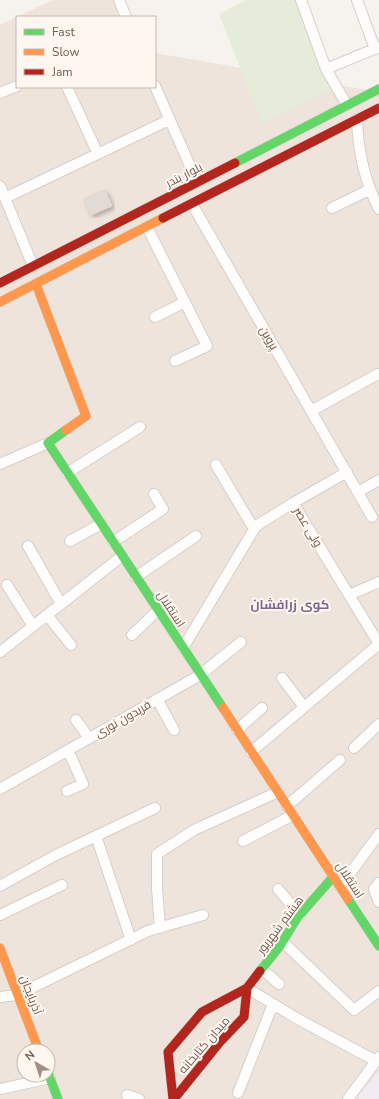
<svg xmlns="http://www.w3.org/2000/svg" width="379" height="1099" viewBox="0 0 379 1099" font-family="'Nunito Sans',Cairo,sans-serif">
	<style>
		.residential { fill: #eee4dc; fill-rule: evenodd }
		.education { fill: #f3ebf3 }
		.green { fill: #e5ecda }
		.building { fill: #e3dbd5; stroke: #dfd5d0; filter: url(#shadow) }
		.lines { fill: none; stroke-linecap: round; stroke-linejoin: round }
		.street-casing { stroke: #d5cfcc; stroke-width: 12 }
		.fast-casing { stroke: #d6cfca; stroke-width: 10 }
		.slow-casing { stroke: #d6cfca; stroke-width: 10 }
		.jam-casing { stroke: #d6cfca; stroke-width: 10 }
		.street { stroke: #fefdfc; stroke-width: 10 }
		.fast { stroke: #63d668; stroke-width: 9 }
		.slow { stroke: #ff974d; stroke-width: 9 }
		.jam { stroke: #b3261e; stroke-width: 9 }
		.labels { text-anchor: middle; dominant-baseline: central; stroke-width: 4; stroke-linejoin: round; paint-order: stroke }
		.street-label { font-size: 12px; fill: #725a50; stroke: #fdf7f0 }
		.neighbourhood-label { font-size: 13px; font-weight: bold; fill: #7e678e; stroke: #fdf7f0 }
	</style>
	<defs>
		<filter id="shadow"><feDropShadow dx="2.5" dy="2.5" stdDeviation="2" flood-color="#0004"/></filter>
	</defs>
	<rect width="100%" height="100%" fill="#f6f2ee"/>
	<path class="residential" d="M53,0H117L129,17H17V87H155V53L379,92V1099H0V25ZM24,1051H48V1075H24Z"/>
	<path class="education" d="M379,1072V1099H359L357,1097Z"/>
	<path class="green" d="M246,0H295L334,88L262,124L219,14Z"/>
	<path class="building" d="M105,190L112,206L91,215L84,199Z"/>
	<g class="lines">
		<g class="street-casing">
			<path id="street" d="M119,0L126,17
				M301,0L326,69L347,105
				M357,0L375,49
				M326,69L379,47
				M155,86L197,182
				M67,87L98,154
				M0,93L17,86
				M357,119C358,151 364,180 379,209
				M0,186L33,266
				M5,198L169,120
				M192,204L372,517
				M332,208L369,190
				M147,227L207,346L175,361
				M155,317L185,302
				M311,411L378,374
				M0,464L48,443
				M216,465L254,529
				M347,472L293,503L349,595L379,582
				M67,473L140,427
				M358,492L379,480
				M70,541L101,524
				M113,542L163,509L154,494
				M28,546L61,604
				M136,577L196,536
				M7,585L33,626
				M349,595L379,644
				M47,615L71,645
				M132,635L158,610
				M183,648L256,526L293,503
				M0,652L122,556
				M282,678L304,707
				M157,699L174,730
				M76,720L89,738
				M237,730L262,708
				M354,748L379,724
				M251,752L379,644
				M0,789L200,675L241,642
				M67,791L83,784L68,750
				M287,806L340,760
				M96,836L131,940
				M243,841L293,815
				M379,883L374,889L379,902
				M0,886L56,855L155,808
				M340,887L379,834
				M278,889L300,915
				M0,915L62,885
				M160,928L157,888V854L194,830L278,792
				M283,942L354,1010L379,991
				M262,969L279,984
				M247,988L296,1018L376,1061
				M0,997L17,995L148,931L203,915
				M0,1089L50,1078
				M238,1093L273,1004
				M127,1095L139,1099
				M348,1099L379,1057"/>
		</g>
		<g class="fast-casing">
			<path id="fast" d="M235,163L379,89
				M66,430L48,443L223,708
				M348,899L379,946
				M260,971L280,946L297,918L333,877
				M48,1073L58,1099"/>
		</g>
		<g class="slow-casing">
			<path id="slow" d="M36,284L86,416L66,430
				M0,302L163,218
				M223,708L348,899
				M0,948L39,1051"/>
		</g>
		<g class="jam-casing">
			<path id="jam" d="M163,218L379,108
				M0,283L235,163
				M173,1099L168,1052L202,1012L247,988L260,971
				M174,1099L220,1042L244,1017L247,988"/>
		</g>
		<use href="#street" class="street"/>
		<use href="#fast" class="fast"/>
		<use href="#slow" class="slow"/>
		<use href="#jam" class="jam"/>
	</g>
	<g class="labels">
		<g class="street-label">
			<text transform="translate(184 175) rotate(-27)">بلوار بندر</text>
			<text transform="translate(269 338) rotate(60)">پروین</text>
			<text transform="translate(308 527) rotate(59)">ولی عصر</text>
			<text transform="translate(171 609) rotate(57)">استقلال</text>
			<text transform="translate(123 719) rotate(-30)">فریدون نوری</text>
			<text transform="translate(350 880) rotate(57)">استقلال</text>
			<text transform="translate(280 925) rotate(-53)">هشتم شهریور</text>
			<text transform="translate(31 995) rotate(69)">آذربایجان</text>
			<text transform="translate(204 1045) rotate(-49)">میدان کتابخانه</text>
		</g>
		<g class="neighbourhood-label">
			<text x="290" y="605">کوی زرافشان</text>
		</g>
	</g>
	<rect x="16" y="16" width="140" height="72" fill="#fdf7f0" stroke="#c5b8b0"/>
	<rect x="24" y="29" width="20" height="6" fill="#63d668" stroke="#c5b8b0"/>
	<text x="52" y="36" font-size="12" fill="#725a50">Fast</text>
	<rect x="24" y="49" width="20" height="6" fill="#ff974d" stroke="#c5b8b0"/>
	<text x="52" y="56" font-size="12" fill="#725a50">Slow</text>
	<rect x="24" y="69" width="20" height="6" fill="#b3261e" stroke="#c5b8b0"/>
	<text x="52" y="76" font-size="12" fill="#725a50">Jam</text>
	<g transform="translate(36 1063) rotate(321)"><circle r="19" fill="#fdf7f0" stroke="#c5b8b0"/>
	<path d="M0-3L7 15L0 10L-7 15Z" fill="#a08f87"/>
	<text y="-6" font-size="11" font-weight="bold" text-anchor="middle" fill="#725a50">N</text>
	</g>
</svg>
